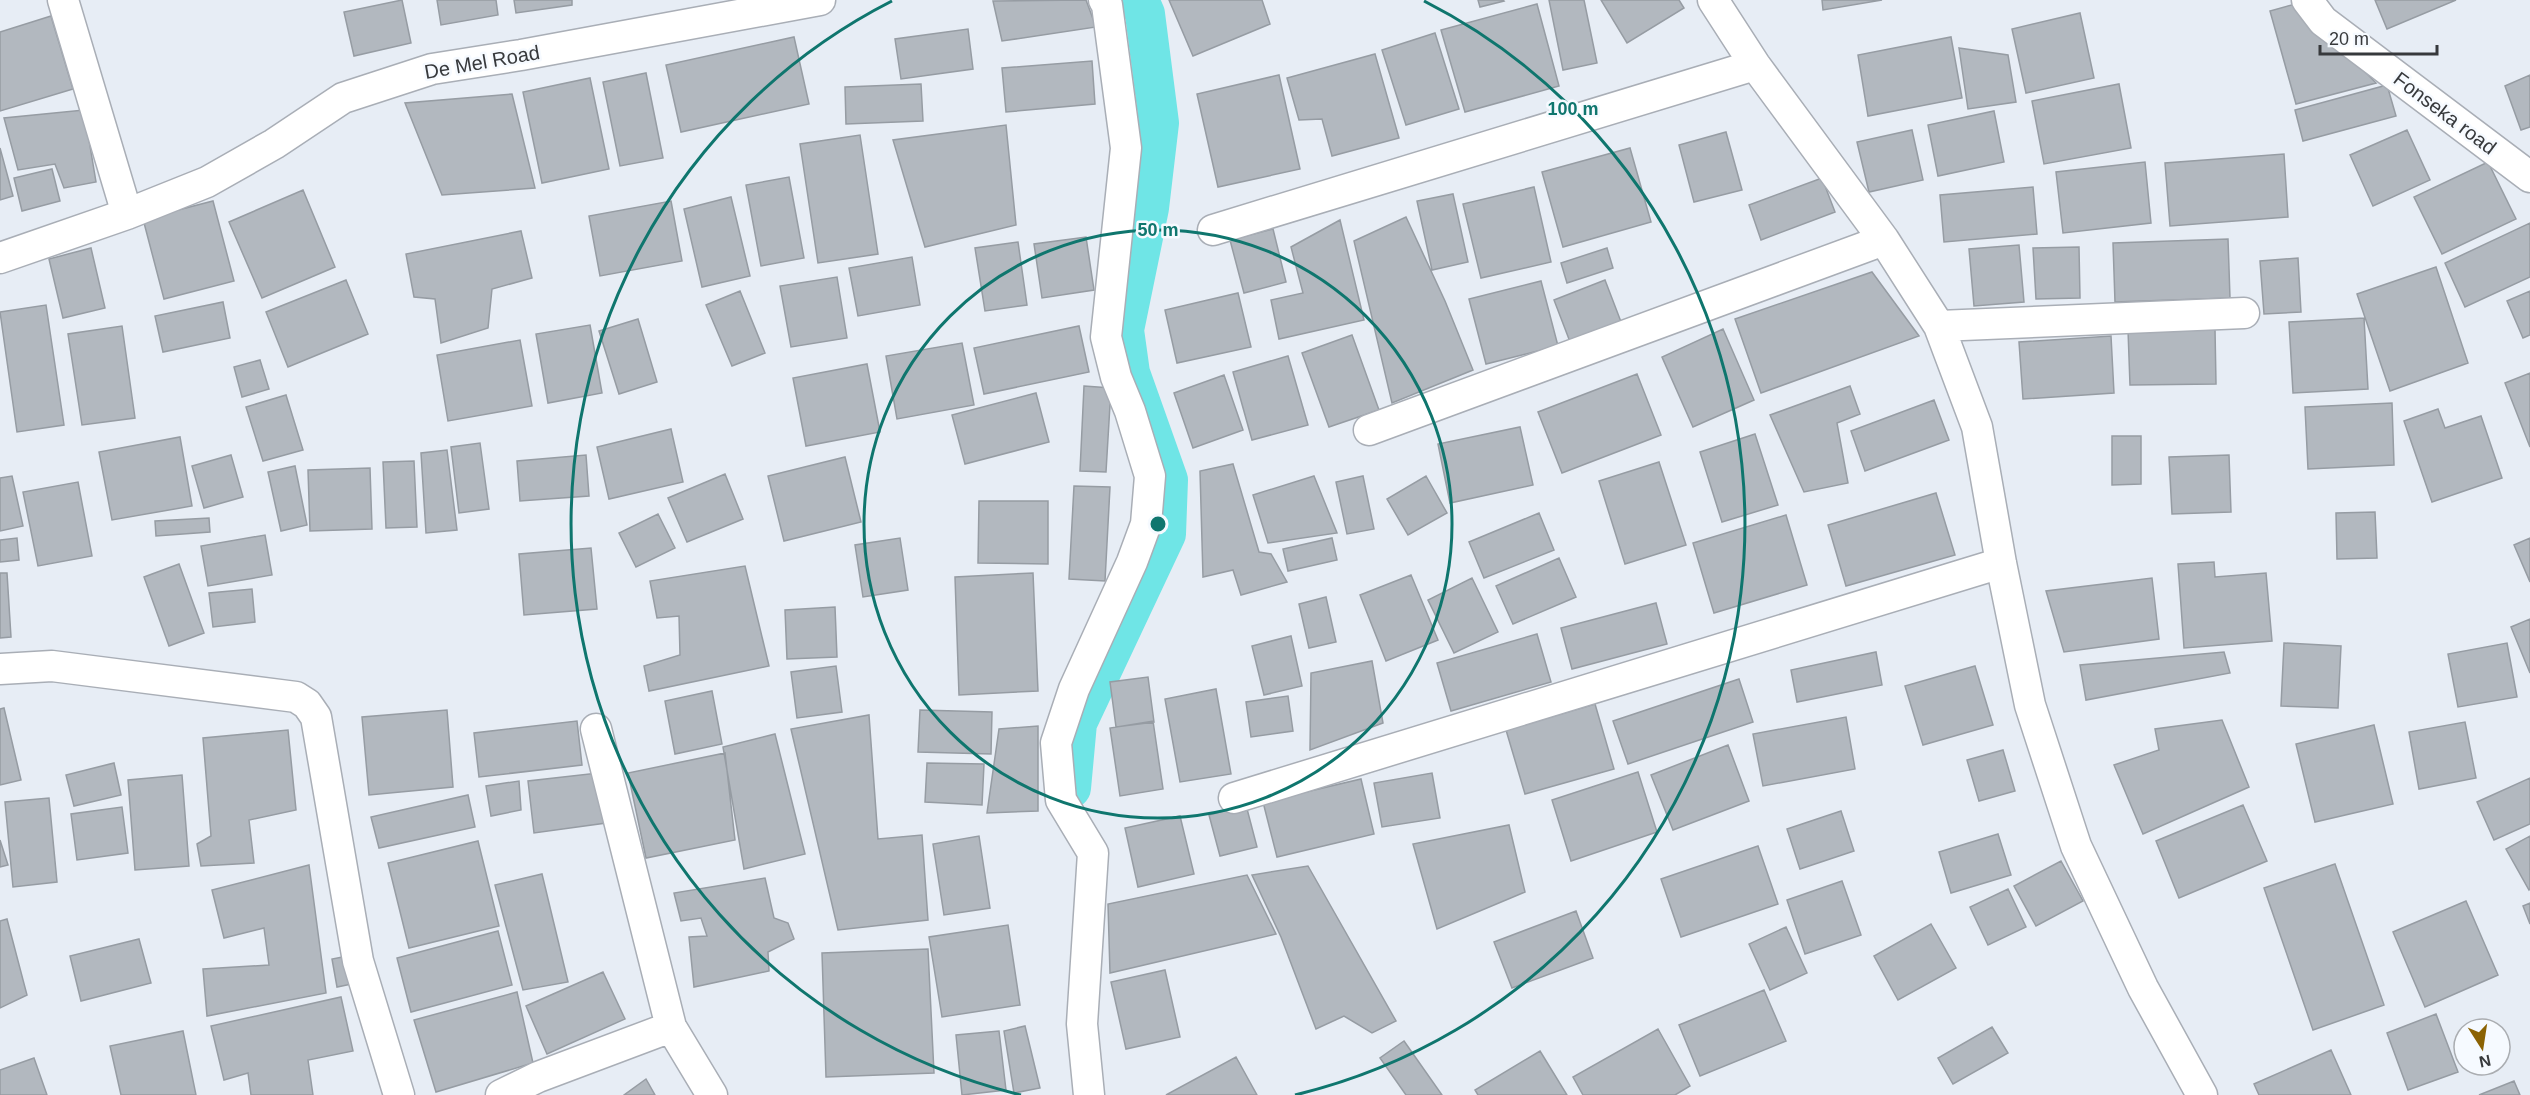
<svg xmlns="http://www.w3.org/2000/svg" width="2530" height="1095" viewBox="0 0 2530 1095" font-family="Helvetica,sans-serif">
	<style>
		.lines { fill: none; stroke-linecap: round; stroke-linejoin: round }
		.canal { stroke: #6fe5e6; stroke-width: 40 }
		.building { fill: #b2b8bf; stroke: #969ca3; stroke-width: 1.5 }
		.street-casing { stroke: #a9aeb6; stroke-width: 33 }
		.street { stroke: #fff; stroke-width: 30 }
		.ring { fill: none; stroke: #0f766e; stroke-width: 3 }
		.labels { text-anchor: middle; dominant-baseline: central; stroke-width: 5; stroke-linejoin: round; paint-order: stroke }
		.street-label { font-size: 20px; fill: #37393c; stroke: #f6faff }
		.centre { fill: #0f766e; stroke: #f6faff; stroke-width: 3 }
		.ring-label { font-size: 18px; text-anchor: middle; font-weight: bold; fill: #0f766e; stroke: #f6faff; stroke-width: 5; stroke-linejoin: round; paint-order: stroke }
	</style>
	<rect width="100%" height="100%" fill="#e7edf5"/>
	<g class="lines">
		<path class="canal" d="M1071,788L1077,723L1166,534L1168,480L1130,373L1124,330L1149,208L1159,123L1145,14L1139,0"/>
	</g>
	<path class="building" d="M402,0L411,43L354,56L344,12Z
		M437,0H496L498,15L441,25Z
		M514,0H572V5L516,13Z
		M1086,0L1096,27L1002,41L993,1Z
		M1169,0H1262L1270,24L1193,56Z
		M1478,0H1503L1504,1L1480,7Z
		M1549,0H1584L1597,63L1563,70Z
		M1601,0H1679L1684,8L1627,43Z
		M1822,0H1882L1823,10Z
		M2375,0H2456L2387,29Z
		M2299,3L2376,83L2296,104L2270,11Z
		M1537,4L1559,86L1465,112L1441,30Z
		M2080,13L2094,78L2026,93L2012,29Z
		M51,16L73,89L0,111V32Z
		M968,29L973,69L901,79L895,39Z
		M1435,33L1459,109L1406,125L1382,50Z
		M794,37L809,104L681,132L666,65Z
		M1951,37L1962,98L1868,116L1858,55Z
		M1959,48L2008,55L2016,102L1968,109Z
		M1375,54L1399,138L1332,156L1322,119L1299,120L1287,78Z
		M1092,61L1095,104L1006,112L1002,68Z
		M646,73L663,158L620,166L603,82Z
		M1279,75L1300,169L1218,187L1197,94Z
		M2530,75V127L2521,130L2505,86Z
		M590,78L609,169L542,183L523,92Z
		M921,84L923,121L846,124L845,87Z
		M2119,84L2131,148L2044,164L2032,101Z
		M2387,85L2396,116L2303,141L2295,110Z
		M512,94L535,188L442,195L405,103Z
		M84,110L96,182L64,188L55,164L18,170L4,118Z
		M1994,111L2004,162L1938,176L1928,125Z
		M1006,125L1016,225L925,247L893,140Z
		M1912,130L1923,180L1869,192L1857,142Z
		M2407,130L2430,180L2373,206L2350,155Z
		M1726,132L1742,190L1694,202L1679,145Z
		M860,135L878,254L818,263L800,144Z
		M0,148L13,196L0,200Z
		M1630,148L1651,222L1563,247L1542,172Z
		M2284,154L2288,217L2170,226L2165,163Z
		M2145,162L2151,223L2063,233L2056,172Z
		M2488,162L2516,219L2442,254L2414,197Z
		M52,169L60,201L22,211L14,178Z
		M789,177L804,258L761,266L746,185Z
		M1822,178L1835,212L1761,240L1749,205Z
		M1534,187L1551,262L1481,278L1463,204Z
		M2033,187L2037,234L1944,242L1940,195Z
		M303,190L335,267L262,298L229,222Z
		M1453,194L1468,262L1432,270L1417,201Z
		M731,197L750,276L702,287L684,209Z
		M213,201L234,281L164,299L143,219Z
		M671,201L682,261L600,276L589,216Z
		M1406,217L1445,301L1473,370L1392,403L1354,241Z
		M1340,220L1364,320L1279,339L1271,300L1303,293L1291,247Z
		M2530,223V277L2465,307L2445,263Z
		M1273,229L1286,282L1244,293L1230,240Z
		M521,231L532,278L492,289L488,328L441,343L435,299L414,297L406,254Z
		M1086,237L1094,290L1042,298L1034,244Z
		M2228,239L2230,298L2115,302L2113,243Z
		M1018,242L1027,305L985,311L975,248Z
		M2019,245L2024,302L1974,306L1969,249Z
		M2079,247L2080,298L2036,299L2033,248Z
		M91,248L105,308L63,318L49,259Z
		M1607,248L1613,268L1567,283L1561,263Z
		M912,257L920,305L858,316L849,268Z
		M2298,258L2301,312L2264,314L2260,261Z
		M2436,267L2468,363L2390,391L2357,294Z
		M1872,272L1919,336L1761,393L1735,319Z
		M837,277L847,338L791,347L780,286Z
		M346,280L368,334L288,367L266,312Z
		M1605,280L1623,327L1572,347L1554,300Z
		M1541,281L1558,346L1486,364L1469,299Z
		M740,291L765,353L732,366L706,305Z
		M2530,291V335L2523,338L2507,301Z
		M1238,293L1251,347L1177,363L1165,310Z
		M223,302L230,338L163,352L155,316Z
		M46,305L64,425L17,432L0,312Z
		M2364,318L2368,389L2293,393L2289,322Z
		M638,319L657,382L619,394L599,331Z
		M590,325L602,393L548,403L536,334Z
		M122,326L135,418L82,425L68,334Z
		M1079,326L1089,372L984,394L974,348Z
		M1723,329L1754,400L1693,427L1662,357Z
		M2215,329L2216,384L2130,385L2128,330Z
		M1352,335L1379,410L1329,427L1302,353Z
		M2111,336L2114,393L2023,399L2019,342Z
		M520,340L532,406L448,421L437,355Z
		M962,343L974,405L897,419L886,356Z
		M1288,356L1308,425L1252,440L1233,372Z
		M260,360L269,389L242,397L234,367Z
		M867,364L880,432L806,446L793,378Z
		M2530,373V447L2505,383Z
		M1637,374L1661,435L1562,473L1538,412Z
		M1224,375L1243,430L1193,448L1174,393Z
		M1084,386L1111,388L1106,472L1080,471Z
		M1850,386L1860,414L1837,423L1848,483L1804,492L1770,415Z
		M1036,393L1049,442L965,464L952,415Z
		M286,395L303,450L263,461L246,407Z
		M1934,400L1949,440L1865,471L1851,431Z
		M2392,403L2394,465L2308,469L2305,407Z
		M2438,409L2445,428L2481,416L2502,478L2432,502L2404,421Z
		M1520,427L1533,485L1450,503L1438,444Z
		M671,429L683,482L609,499L597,447Z
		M1755,434L1778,505L1722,522L1700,452Z
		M2112,436H2141V484L2112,485Z
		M180,437L192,506L112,520L99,452Z
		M480,443L489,509L459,513L451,447Z
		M447,450L457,530L426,533L421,453Z
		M231,455L243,497L204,508L192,466Z
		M586,455L589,496L520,501L517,461Z
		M2229,455L2231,512L2172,514L2169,457Z
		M845,457L861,522L784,541L768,476Z
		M414,461L417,527L386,528L383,462Z
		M1659,462L1686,545L1625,564L1599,481Z
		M1233,464L1259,552L1271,554L1287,582L1241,595L1233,570L1203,577L1200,471Z
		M295,466L307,525L281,531L268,472Z
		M370,468L372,529L310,531L308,470Z
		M725,474L743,519L687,542L668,498Z
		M12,476L23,526L0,531V478Z
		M1314,476L1337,533L1268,543L1253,495Z
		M1363,476L1374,529L1347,534L1336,482Z
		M1426,476L1447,513L1408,535L1387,499Z
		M78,482L92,556L38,566L23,492Z
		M1074,486L1110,487L1105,581L1069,579Z
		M1936,493L1955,555L1846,586L1828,525Z
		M979,501H1048V564L978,563Z
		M2375,512L2377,558L2337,559L2336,513Z
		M1539,513L1554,550L1484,578L1469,542Z
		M658,514L675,548L636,567L619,533Z
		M1786,515L1807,585L1714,613L1693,543Z
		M209,518L210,532L156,536L155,521Z
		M265,535L272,575L208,586L201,546Z
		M17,538L19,560L0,562V540Z
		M900,538L908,590L863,597L855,545Z
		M1332,538L1337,560L1288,571L1283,549Z
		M2530,538V582L2514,545Z
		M591,548L597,609L524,615L519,554Z
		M1559,558L1576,597L1513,624L1496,586Z
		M2214,562L2215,577L2266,573L2272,641L2184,648L2178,564Z
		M179,564L204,633L169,646L144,577Z
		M745,566L769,666L649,691L644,666L680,655L679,616L657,618L650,581Z
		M0,573H7L11,637L0,638Z
		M1033,573L1038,691L959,695L955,577Z
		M1411,575L1438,640L1386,661L1360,595Z
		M1472,578L1498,632L1454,653L1428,600Z
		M2152,578L2159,639L2064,652L2046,591Z
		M252,589L255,622L213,627L209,593Z
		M1326,597L1336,642L1309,648L1299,604Z
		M1656,603L1667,644L1572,669L1561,628Z
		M835,607L837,657L787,659L785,610Z
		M2530,619V673L2511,627Z
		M1537,634L1551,682L1451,711L1437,663Z
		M1291,636L1302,686L1264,695L1252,646Z
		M2284,643L2341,646L2338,708L2281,706Z
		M2507,643L2517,697L2458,707L2448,654Z
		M1876,652L1882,685L1797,702L1791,670Z
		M2224,652L2230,673L2086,700L2080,665Z
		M1372,661L1383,723L1310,750L1311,673Z
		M836,666L842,712L797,718L791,672Z
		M1975,666L1993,725L1923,745L1905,686Z
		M1148,677L1154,722L1116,727L1110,682Z
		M1739,679L1753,722L1628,764L1613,721Z
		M1216,689L1231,774L1180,782L1165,699Z
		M712,691L722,744L675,754L665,701Z
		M1288,696L1293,731L1251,737L1246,702Z
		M1595,704L1614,769L1525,794L1506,730Z
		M4,708L21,780L0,785V709Z
		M447,710L453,787L369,795L362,717Z
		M920,710L992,712L991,754L918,752Z
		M869,715L878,839L922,835L928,920L838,930L791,729Z
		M1846,717L1855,769L1763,786L1753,734Z
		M2222,720L2249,787L2143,834L2114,765L2159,750L2155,729Z
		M577,721L582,765L479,777L474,733Z
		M1153,721L1163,789L1120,796L1110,728Z
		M2465,722L2476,778L2419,789L2409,732Z
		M2374,725L2393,804L2315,822L2296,744Z
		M1038,726V811L987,813L999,729Z
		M288,730L296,810L249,820L254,863L201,866L197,844L211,836L203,738Z
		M775,734L805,854L744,869L723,747Z
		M1728,745L1749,801L1673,830L1651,775Z
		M2003,750L2015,791L1979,801L1967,760Z
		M725,753L735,840L646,858L628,773Z
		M114,763L121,795L74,806L66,775Z
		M927,763L984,764L982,805L925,802Z
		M1638,772L1657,832L1571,861L1552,800Z
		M598,773L606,823L534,833L528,781Z
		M1432,773L1440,818L1382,827L1374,783Z
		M182,775L189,866L135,870L128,780Z
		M2530,778V824L2494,840L2477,802Z
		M1361,779L1374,834L1277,857L1263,802Z
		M519,781L521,810L491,816L486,786Z
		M468,795L475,827L379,848L371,817Z
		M49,798L57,882L13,887L5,802Z
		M1246,805L1257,847L1220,856L1209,815Z
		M2243,805L2267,861L2179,898L2156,841Z
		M122,807L128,853L77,860L71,814Z
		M1841,811L1854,851L1800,869L1787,829Z
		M1180,816L1194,874L1138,887L1125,828Z
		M1509,825L1525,892L1437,929L1413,844Z
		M1998,834L2011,875L1951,893L1939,852Z
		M979,836L990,908L944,915L933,844Z
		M2530,836V889L2529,890L2506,849Z
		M0,840L8,865L0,867Z
		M478,841L499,926L409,948L388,863Z
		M1758,846L1778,904L1681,937L1661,879Z
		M2061,861L2083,901L2036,926L2014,886Z
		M2335,864L2384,1005L2313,1030L2264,888Z
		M309,865L326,993L207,1016L203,969L269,965L264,928L224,938L212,890Z
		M1308,866L1396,1021L1372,1033L1344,1016L1316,1029L1281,937L1252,875Z
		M542,874L568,982L523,990L495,885Z
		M1247,875L1276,934L1110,973L1108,904Z
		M765,878L774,918L788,923L794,939L768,952L769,971L694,987L689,937L707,936L701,918L681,921L674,893Z
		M1842,881L1861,935L1805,954L1787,900Z
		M2008,889L2026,927L1988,945L1970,907Z
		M2466,901L2498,975L2425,1007L2393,932Z
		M2530,903V924L2523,906Z
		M1576,911L1593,958L1512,988L1494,942Z
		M7,919L27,995L0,1008V921Z
		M1931,924L1956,968L1898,1000L1874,956Z
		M1008,925L1020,1005L942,1017L929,937Z
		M1786,927L1807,973L1770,990L1749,944Z
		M498,931L512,985L411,1012L397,958Z
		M139,939L151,983L81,1001L70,956Z
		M928,949L934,1073L826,1077L822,953Z
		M348,956L352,984L337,987L332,959Z
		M1165,970L1180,1037L1126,1049L1111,982Z
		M603,972L625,1019L547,1054L526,1006Z
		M1764,990L1786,1041L1700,1076L1679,1025Z
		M517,992L533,1063L436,1092L414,1020Z
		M341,997L353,1051L308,1060L313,1095H251L248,1073L224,1080L211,1026Z
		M2436,1014L2458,1072L2408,1090L2387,1033Z
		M1025,1026L1040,1088L1014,1093L1004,1031Z
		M1992,1027L2008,1053L1953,1084L1938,1058Z
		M1658,1029L1690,1086L1675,1095H1583L1573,1077Z
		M183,1031L196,1095H121L110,1046Z
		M999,1031L1006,1090L962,1095L956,1035Z
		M1404,1041L1442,1095H1406L1380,1058Z
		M2331,1050L2351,1095H2259L2254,1084Z
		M1540,1051L1567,1095H1478L1475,1090Z
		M1236,1057L1257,1095H1166Z
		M34,1058L47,1095H0V1070Z
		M646,1079L655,1095H624Z
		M2514,1081L2520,1095H2479Z"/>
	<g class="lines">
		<g class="street-casing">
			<path id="street" d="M63,0L127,214
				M1713,0L1755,65L1884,240L1939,326L1977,427L2001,563L2030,705L2076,846L2143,988L2202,1095
				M2307,0L2323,21L2530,177
				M1213,230L1755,65
				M0,258L127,214L207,182L274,144L343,98L432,69L521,55L820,0
				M1939,326L2244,313
				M1369,430L1884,240
				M0,669L52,666L296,697L307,704L316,717L358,961L399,1095
				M596,729L671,1027
				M1234,798L2001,563
				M501,1095L538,1077L671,1027L712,1095
				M1089,1095L1082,1024L1093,853L1061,800L1056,743L1074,689L1132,562L1146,524L1150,476L1130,411L1116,377L1106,337L1126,148L1107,5L1104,0"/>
		</g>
		<use href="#street" class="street"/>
	</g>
	<g class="ring">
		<circle cx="1158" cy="524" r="294"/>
		<path d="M1021 1095A587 587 0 0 1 892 1M1424 1A587 587 0 0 1 1295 1095"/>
	</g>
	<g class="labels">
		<g class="street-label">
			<text transform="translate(482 62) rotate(-10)">De Mel Road</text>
			<text transform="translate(2445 113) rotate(37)">Fonseka road</text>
		</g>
	</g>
	<circle cx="1158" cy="524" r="9" class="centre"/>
	<g class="ring-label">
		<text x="1573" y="115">100 m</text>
		<text x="1158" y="236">50 m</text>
	</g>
	<g transform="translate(2482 1047) rotate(168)"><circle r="28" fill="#f6faff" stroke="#aaadb1" stroke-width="1.5"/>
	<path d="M0-4.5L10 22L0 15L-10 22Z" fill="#8b6203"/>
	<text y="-9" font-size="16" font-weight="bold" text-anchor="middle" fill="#37393c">N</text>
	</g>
	<path d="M2320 45v9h117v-9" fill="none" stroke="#37393c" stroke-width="3"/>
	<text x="2329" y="45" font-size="18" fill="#37393c" stroke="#f6faff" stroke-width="4.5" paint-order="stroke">20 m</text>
</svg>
